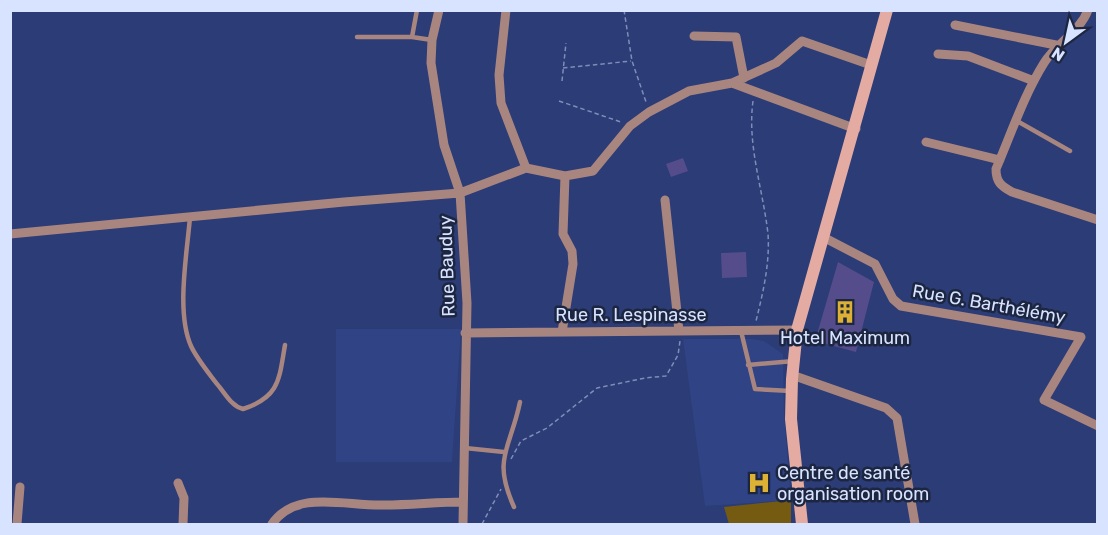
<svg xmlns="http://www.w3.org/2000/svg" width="1108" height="535" viewBox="0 0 1108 535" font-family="Rubik,sans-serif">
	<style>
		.built { fill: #304384 }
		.green { fill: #745b11 }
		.building { fill: #554c8b }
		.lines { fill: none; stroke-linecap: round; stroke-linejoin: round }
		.path { stroke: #7f8db8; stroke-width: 1.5; stroke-dasharray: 4.5 3; stroke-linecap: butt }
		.lane { stroke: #a98580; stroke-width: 4.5 }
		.street { stroke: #a98580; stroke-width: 9 }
		.secondary { stroke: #e3aba2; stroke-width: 12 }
		.labels { text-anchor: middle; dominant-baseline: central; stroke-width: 5; stroke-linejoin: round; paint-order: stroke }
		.street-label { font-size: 18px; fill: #d8e3ff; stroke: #1d2640 }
		.poi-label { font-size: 18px; fill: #d8e3ff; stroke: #1d2640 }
	</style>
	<rect width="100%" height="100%" fill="#2b3c76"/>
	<path class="built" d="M336,329H461L452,462H336Z
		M683,339H752L764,341L783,354L784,412L791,500L705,506Z"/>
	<path class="green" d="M791,500V524H729L724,507Z"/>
	<path class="building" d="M683,158L688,171L671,177L666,164Z
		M746,252L747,277L722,278L721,253Z
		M838,262L874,282L856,352L815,341Z"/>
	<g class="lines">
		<path class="path" d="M624,10L632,61L646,102
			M563,68L631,61
			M562,81L566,43
			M559,101L621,122
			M753,101C747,146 763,189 768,234C770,263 763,293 756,321
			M511,459L521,441L547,428L597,388L645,378L666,376L678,355L680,341
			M482,524L501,489"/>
		<path class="lane" d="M357,37H412L432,40
			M412,37L417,10
			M1017,121L1070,151
			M190,217C187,254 176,312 191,346C197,359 208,372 217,384C225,393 231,406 243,409C280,397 279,379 285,345
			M741,331L755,389L791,391
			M748,365L794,361
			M465,448L504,452
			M514,507C492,458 510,450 520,402"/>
		<path class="street" d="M439,10L432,40L431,63L444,145L460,193L467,303L463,524
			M506,10L499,75L501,103L526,168
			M1088,10C1080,32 1056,43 1044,63C1024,95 1011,134 996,169C996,182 1001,186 1012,192L1098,220
			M955,25L1056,45
			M694,36L736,37L744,78
			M938,54L968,56L1034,81
			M732,83L776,63L802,41L871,65
			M926,142L1000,160
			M665,200L679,331
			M10,234L344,202L460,193L526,168L565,176L593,171L630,126L649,112L689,91L732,83L856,129
			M825,238L875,264L893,299L901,306L1081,337L1044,400L1098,426
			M562,332L573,264L572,251L563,234L565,176
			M465,333L797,330
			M792,375L886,408L897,418L915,524
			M178,483L184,498L183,524
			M17,524L20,487
			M272,524C297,488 348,507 385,505C411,505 437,502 463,502"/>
		<path class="secondary" d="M802,524L791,419L792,379L797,330L887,10"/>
	</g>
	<defs>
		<g id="building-bare" transform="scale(1.8)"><path d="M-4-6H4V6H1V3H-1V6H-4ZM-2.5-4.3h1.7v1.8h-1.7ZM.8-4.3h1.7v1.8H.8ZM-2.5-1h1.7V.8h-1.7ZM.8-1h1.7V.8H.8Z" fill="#ddb133" stroke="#1d2640" stroke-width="2.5" paint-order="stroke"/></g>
		<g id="hospital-bare" transform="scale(1.8)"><path d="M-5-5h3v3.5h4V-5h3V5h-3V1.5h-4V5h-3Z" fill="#ddb133" stroke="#1d2640" stroke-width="2.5" paint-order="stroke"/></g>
	</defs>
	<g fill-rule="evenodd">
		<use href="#building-bare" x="845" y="312"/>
		<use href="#hospital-bare" x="759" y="483"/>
	</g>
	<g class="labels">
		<g class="street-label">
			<text transform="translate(447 266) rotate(-92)">Rue Bauduy</text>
			<text transform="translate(989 304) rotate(10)">Rue G. Barthélémy</text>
			<text x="631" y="315">Rue R. Lespinasse</text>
		</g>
		<g class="poi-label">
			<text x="845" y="338">Hotel Maximum</text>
			<text x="777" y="473" text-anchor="start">Centre de santé<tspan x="777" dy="21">organisation room</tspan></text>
		</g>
	</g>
	<rect width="1108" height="535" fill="none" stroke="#d8e3ff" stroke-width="24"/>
	<g transform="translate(1066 42) rotate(213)" stroke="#1d2640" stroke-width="4.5" paint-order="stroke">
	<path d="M0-4.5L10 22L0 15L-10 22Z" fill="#d8e3ff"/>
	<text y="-9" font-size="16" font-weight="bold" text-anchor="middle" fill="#d8e3ff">N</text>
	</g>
</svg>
